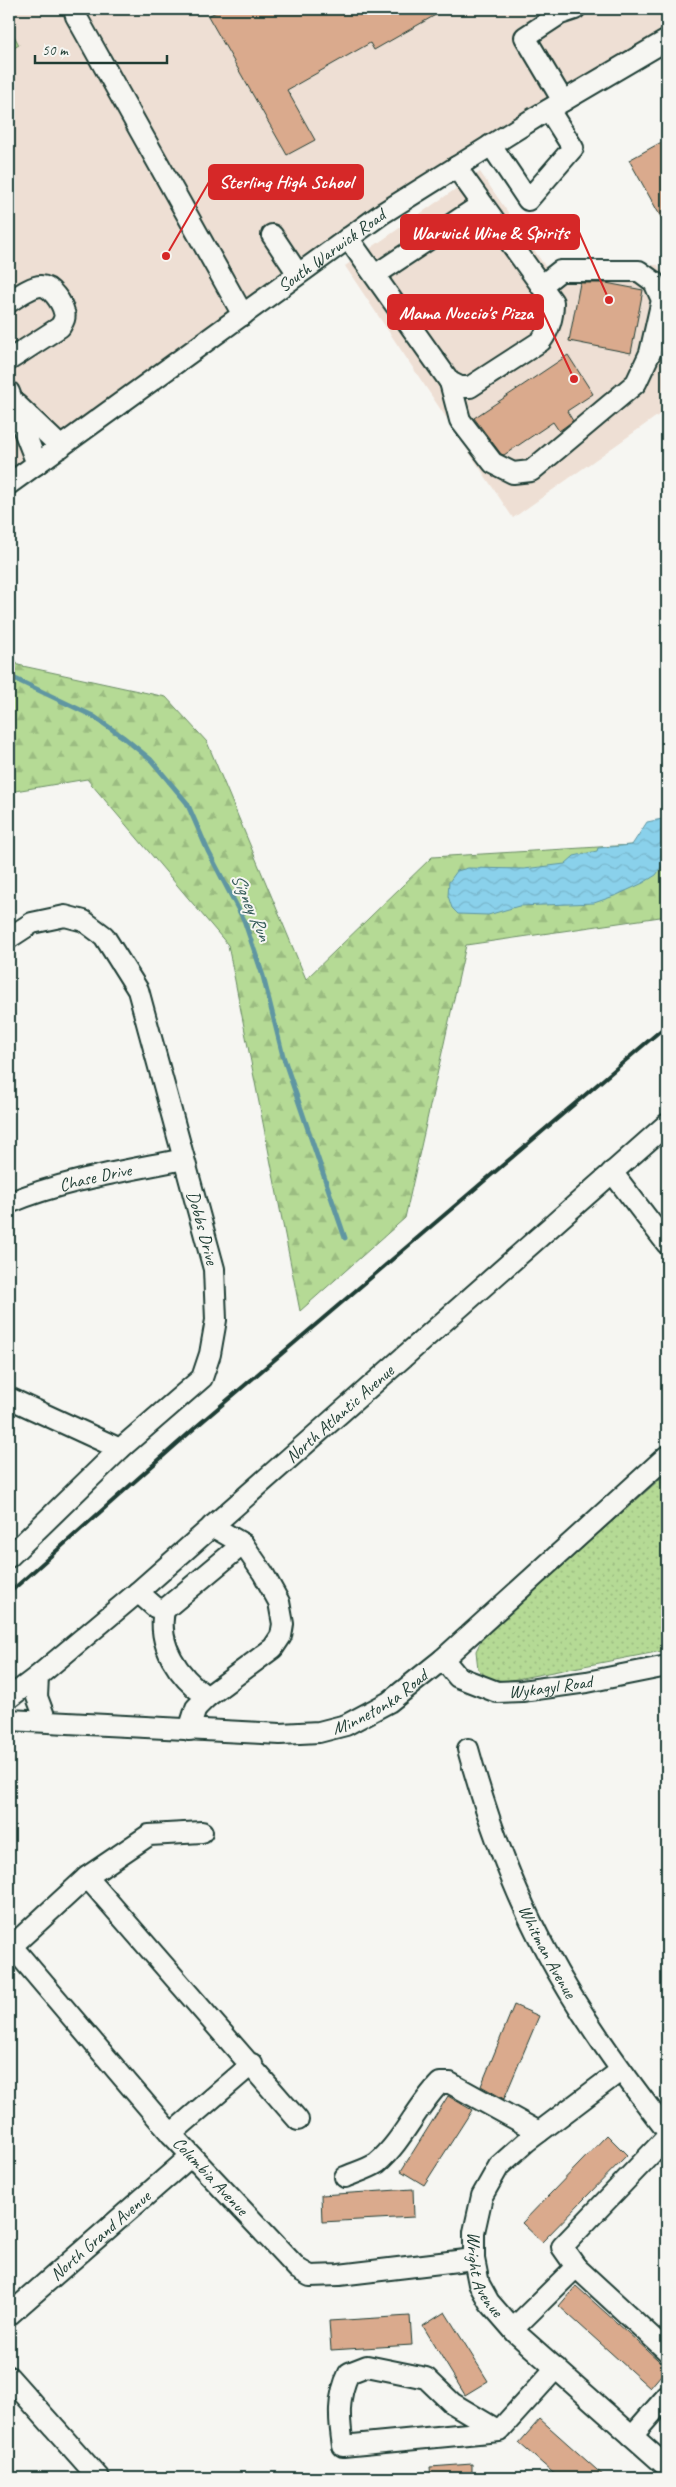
<svg xmlns="http://www.w3.org/2000/svg" width="676" height="2487" viewBox="0 0 676 2487" font-family="Caveat,sans-serif">
	<style>
		.built { fill: #eedfd4 }
		.grass { fill: url(#grass-dots); stroke: #6a8c64 }
		.forest { fill: url(#forest-firs); stroke: #6a8c64 }
		.water { fill: url(#water-waves); stroke: #5f96a2 }
		.lines { fill: none; stroke-linecap: round; stroke-linejoin: round }
		.stream { stroke: #5f96a2; stroke-width: 5 }
		.building { fill: #daaa8d; stroke: #1f3d34 }
		.minor-casing { stroke: #1f3d34; stroke-width: 24 }
		.minor { stroke: #f6f6f2; stroke-width: 20 }
		.rail { stroke: #1f3d34; stroke-width: 4 }
		.labels { text-anchor: middle; dominant-baseline: central; stroke-width: 4; stroke-linejoin: round; paint-order: stroke }
		.street-label { font-size: 18px; fill: #1f3d34; stroke: #f6f6f2 }
		.water-label { font-size: 19px; font-style: italic; fill: #345b59; stroke: #f6f6f2 }
		.leader { fill: none; stroke: #d62828; stroke-width: 2 }
		.callout-dot { fill: #d62828; stroke: #f6f6f2; stroke-width: 2 }
		.callout { fill: #d62828; stroke: #d62828; stroke-width: 2 }
		.callout-label { font-size: 19px; text-anchor: middle; font-weight: bold; fill: #fff }
	</style>
	<defs>
		<pattern id="grass-dots" width="8" height="8" patternUnits="userSpaceOnUse" patternTransform="scale(1.25)"><rect width="8" height="8" fill="#b5da95"/><path d="M2 2h.1M6 6h.1" fill="none" stroke="#9bbc81" stroke-width="1.8" stroke-linecap="round"/></pattern>
		<pattern id="forest-firs" width="22" height="20" patternUnits="userSpaceOnUse" patternTransform="scale(1.25)"><rect width="22" height="20" fill="#b5da95"/><path d="M5 1l3.5 6h-7zM16 11l3.5 6h-7z" fill="#9bbc81"/></pattern>
		<pattern id="water-waves" width="16" height="10" patternUnits="userSpaceOnUse" patternTransform="scale(1.25)"><rect width="16" height="10" fill="#8ad1eb"/><path d="M0 5q4-4 8 0t8 0" fill="none" stroke="#77b4ca"/></pattern>
	</defs>
	<rect width="100%" height="100%" fill="#f6f6f2"/>
	<filter id="ink" filterUnits="userSpaceOnUse"><feTurbulence type="fractalNoise" baseFrequency=".02" numOctaves="2"/><feDisplacementMap in="SourceGraphic" scale="10" xChannelSelector="R" yChannelSelector="G"/><feConvolveMatrix kernelMatrix="1 2 1 2 8 2 1 2 1" color-interpolation-filters="sRGB"/></filter>
	<g filter="url(#ink)">
		<path class="built" d="M9,9H667V46L356,233L9,484Z
			M480,172L545,266L658,265L667,281V409L513,518L345,266Z"/>
		<path class="grass" d="M9,26L19,45L9,51Z
			M667,1473V1650L506,1681L489,1679L478,1669L476,1651L484,1635Z"/>
		<path class="forest" d="M9,647L18,665L166,697L207,742L306,979L432,857L632,845L667,828V916L466,945L405,1218L300,1311L228,945L87,779L9,792Z"/>
		<path class="water" d="M667,818V855L661,868L656,875L643,883L617,895L594,903L519,906L488,915L458,914L452,908L448,896L449,882L457,871L468,868L524,869L565,864L574,856L597,851L598,848L632,845L647,822Z"/>
		<g class="lines">
			<path class="stream" d="M9,676L93,716L123,737L151,760L187,803L208,851L244,920L263,976L283,1056L345,1238"/>
		</g>
		<path class="building" d="M222,9H446L374,50L370,43L287,90L315,140L287,155L208,16Z
			M667,139V228L629,160Z
			M580,283H606L643,290L631,353L569,341Z
			M568,355L593,394L567,411L573,421L559,431L553,422L504,455L501,454L474,418Z
			M514,2005L539,2016L504,2099L481,2086Z
			M448,2096L472,2110L424,2185L401,2171Z
			M607,2135L627,2155L542,2242L522,2223Z
			M413,2189L414,2217L322,2222L321,2195Z
			M576,2286L667,2368L650,2388L559,2306Z
			M445,2312L488,2381L465,2395L423,2326Z
			M410,2316L412,2345L331,2350L329,2321Z
			M540,2419L606,2478H559L519,2443Z
			M472,2464V2478H431L430,2467Z"/>
		<g class="lines">
			<g class="minor-casing">
				<g id="minor">
					<path d="M74,9L76,16L243,315"/>
					<path d="M563,101L525,37L560,14L575,9"/>
					<path d="M491,145L528,200L573,148L549,110"/>
					<path d="M272,235L298,274"/>
					<path d="M348,238L450,382L460,387H470L541,341C550,329 553,317 553,302L456,167"/>
					<path d="M375,275L482,204"/>
					<path d="M9,302C17,297 31,286 41,286C51,286 62,303 64,312C66,318 63,322 60,327L9,360"/>
					<path d="M450,382L460,420L493,463L513,473L531,471L636,383L650,353L662,300L654,282L639,271H560L541,286"/>
					<path d="M9,392L37,464"/>
					<path d="M17,405L61,447"/>
					<path id="s1" d="M9,484L383,213L536,117L667,40"/>
					<path id="s2" d="M9,938L32,923L65,916L84,921L104,936L138,990L214,1269L216,1320L210,1354L202,1378L120,1449L9,1557"/>
					<path d="M612,1172L667,1244"/>
					<path id="s3" d="M9,1203C64,1180 125,1171 184,1159"/>
					<path d="M9,1398L120,1449"/>
					<path d="M138,1592L155,1607L164,1610L243,1544"/>
					<path d="M164,1610C157,1646 178,1676 207,1697"/>
					<path id="s4" d="M443,1659L458,1677L497,1692L522,1691L587,1682L667,1666"/>
					<path d="M38,1676L37,1697L46,1721"/>
					<path id="s5" d="M9,1698L38,1676L138,1592L667,1124"/>
					<path id="s6" d="M9,1720L280,1734L319,1732L346,1725L389,1702L443,1659L667,1456"/>
					<path d="M189,1730L196,1708L207,1697L273,1648L281,1636L283,1624L279,1602L263,1573L243,1544L212,1526"/>
					<path id="s7" d="M468,1749C487,1818 512,1888 546,1951C580,2015 623,2074 667,2131"/>
					<path d="M87,1877L149,1835L202,1832"/>
					<path id="s8" d="M9,1943L171,2134L298,2269L310,2276L339,2275L474,2259"/>
					<path d="M12,1946L87,1877L298,2120"/>
					<path id="s9" d="M620,2071L526,2142L499,2166L482,2196L474,2232V2259L479,2284L489,2302L516,2333L667,2467"/>
					<path d="M171,2134L252,2064"/>
					<path d="M345,2177C354,2173 368,2169 377,2163C403,2141 416,2107 440,2083H450L539,2132"/>
					<path d="M576,2267L667,2351"/>
					<path id="s10" d="M9,2315L191,2156"/>
					<path d="M513,2329L576,2267L562,2247L667,2137"/>
					<path d="M9,2377L99,2478"/>
					<path d="M499,2431L343,2446C339,2420 337,2397 349,2373L367,2366L426,2378L452,2403L499,2431L556,2368"/>
					<path d="M632,2436L667,2396"/>
				</g>
			</g>
			<use href="#minor" class="minor"/>
			<path class="rail" d="M9,1593L197,1426L667,1025"/>
		</g>
	</g>
	<g class="labels">
		<g class="street-label">
			<text stroke="none"><textPath href="#s1" startOffset="398">South Warwick Road</textPath></text>
			<text stroke="none"><textPath href="#s3" startOffset="90">Chase Drive</textPath></text>
			<text stroke="none"><textPath href="#s2" startOffset="416">Dobbs Drive</textPath></text>
			<text stroke="none"><textPath href="#s5" startOffset="436">North Atlantic Avenue</textPath></text>
			<text stroke="none"><textPath href="#s4" startOffset="119">Wykagyl Road</textPath></text>
			<text stroke="none"><textPath href="#s6" startOffset="379">Minnetonka Road</textPath></text>
			<text stroke="none"><textPath href="#s7" startOffset="218">Whitman Avenue</textPath></text>
			<text stroke="none"><textPath href="#s8" startOffset="308">Columbia Avenue</textPath></text>
			<text stroke="none"><textPath href="#s10" startOffset="121">North Grand Avenue</textPath></text>
			<text stroke="none"><textPath href="#s9" startOffset="270">Wright Avenue</textPath></text>
		</g>
		<g class="water-label">
			<text transform="translate(251 907) rotate(66)">Signey Run</text>
		</g>
	</g>
	<path class="leader" d="M166 256L209 182M609 300L579 232M574 379L543 312"/>
	<g class="callout-dot">
		<circle cx="166" cy="256" r="5"/>
		<circle cx="609" cy="300" r="5"/>
		<circle cx="574" cy="379" r="5"/>
	</g>
	<g class="callout">
		<rect x="209" y="165" width="154" height="34" rx="5"/>
		<rect x="401" y="215" width="178" height="34" rx="5"/>
		<rect x="388" y="295" width="155" height="34" rx="5"/>
	</g>
	<g class="callout-label">
		<text x="286" y="188">Sterling High School</text>
		<text x="490" y="239">Warwick Wine &amp; Spirits</text>
		<text x="466" y="319">Mama Nuccio's Pizza</text>
	</g>
	<rect width="676" height="2487" fill="none" stroke="#f6f6f2" stroke-width="30"/>
	<rect x="15" y="15" width="646" height="2457" fill="none" stroke="#1f3d34" stroke-width="2" filter="url(#ink)"/>
	<path d="M35 55v8h132v-8" fill="none" stroke="#1f3d34" stroke-width="2.5"/>
	<text x="42" y="55" font-size="15" fill="#1f3d34" stroke="#f6f6f2" stroke-width="4" paint-order="stroke">50 m</text>
</svg>
